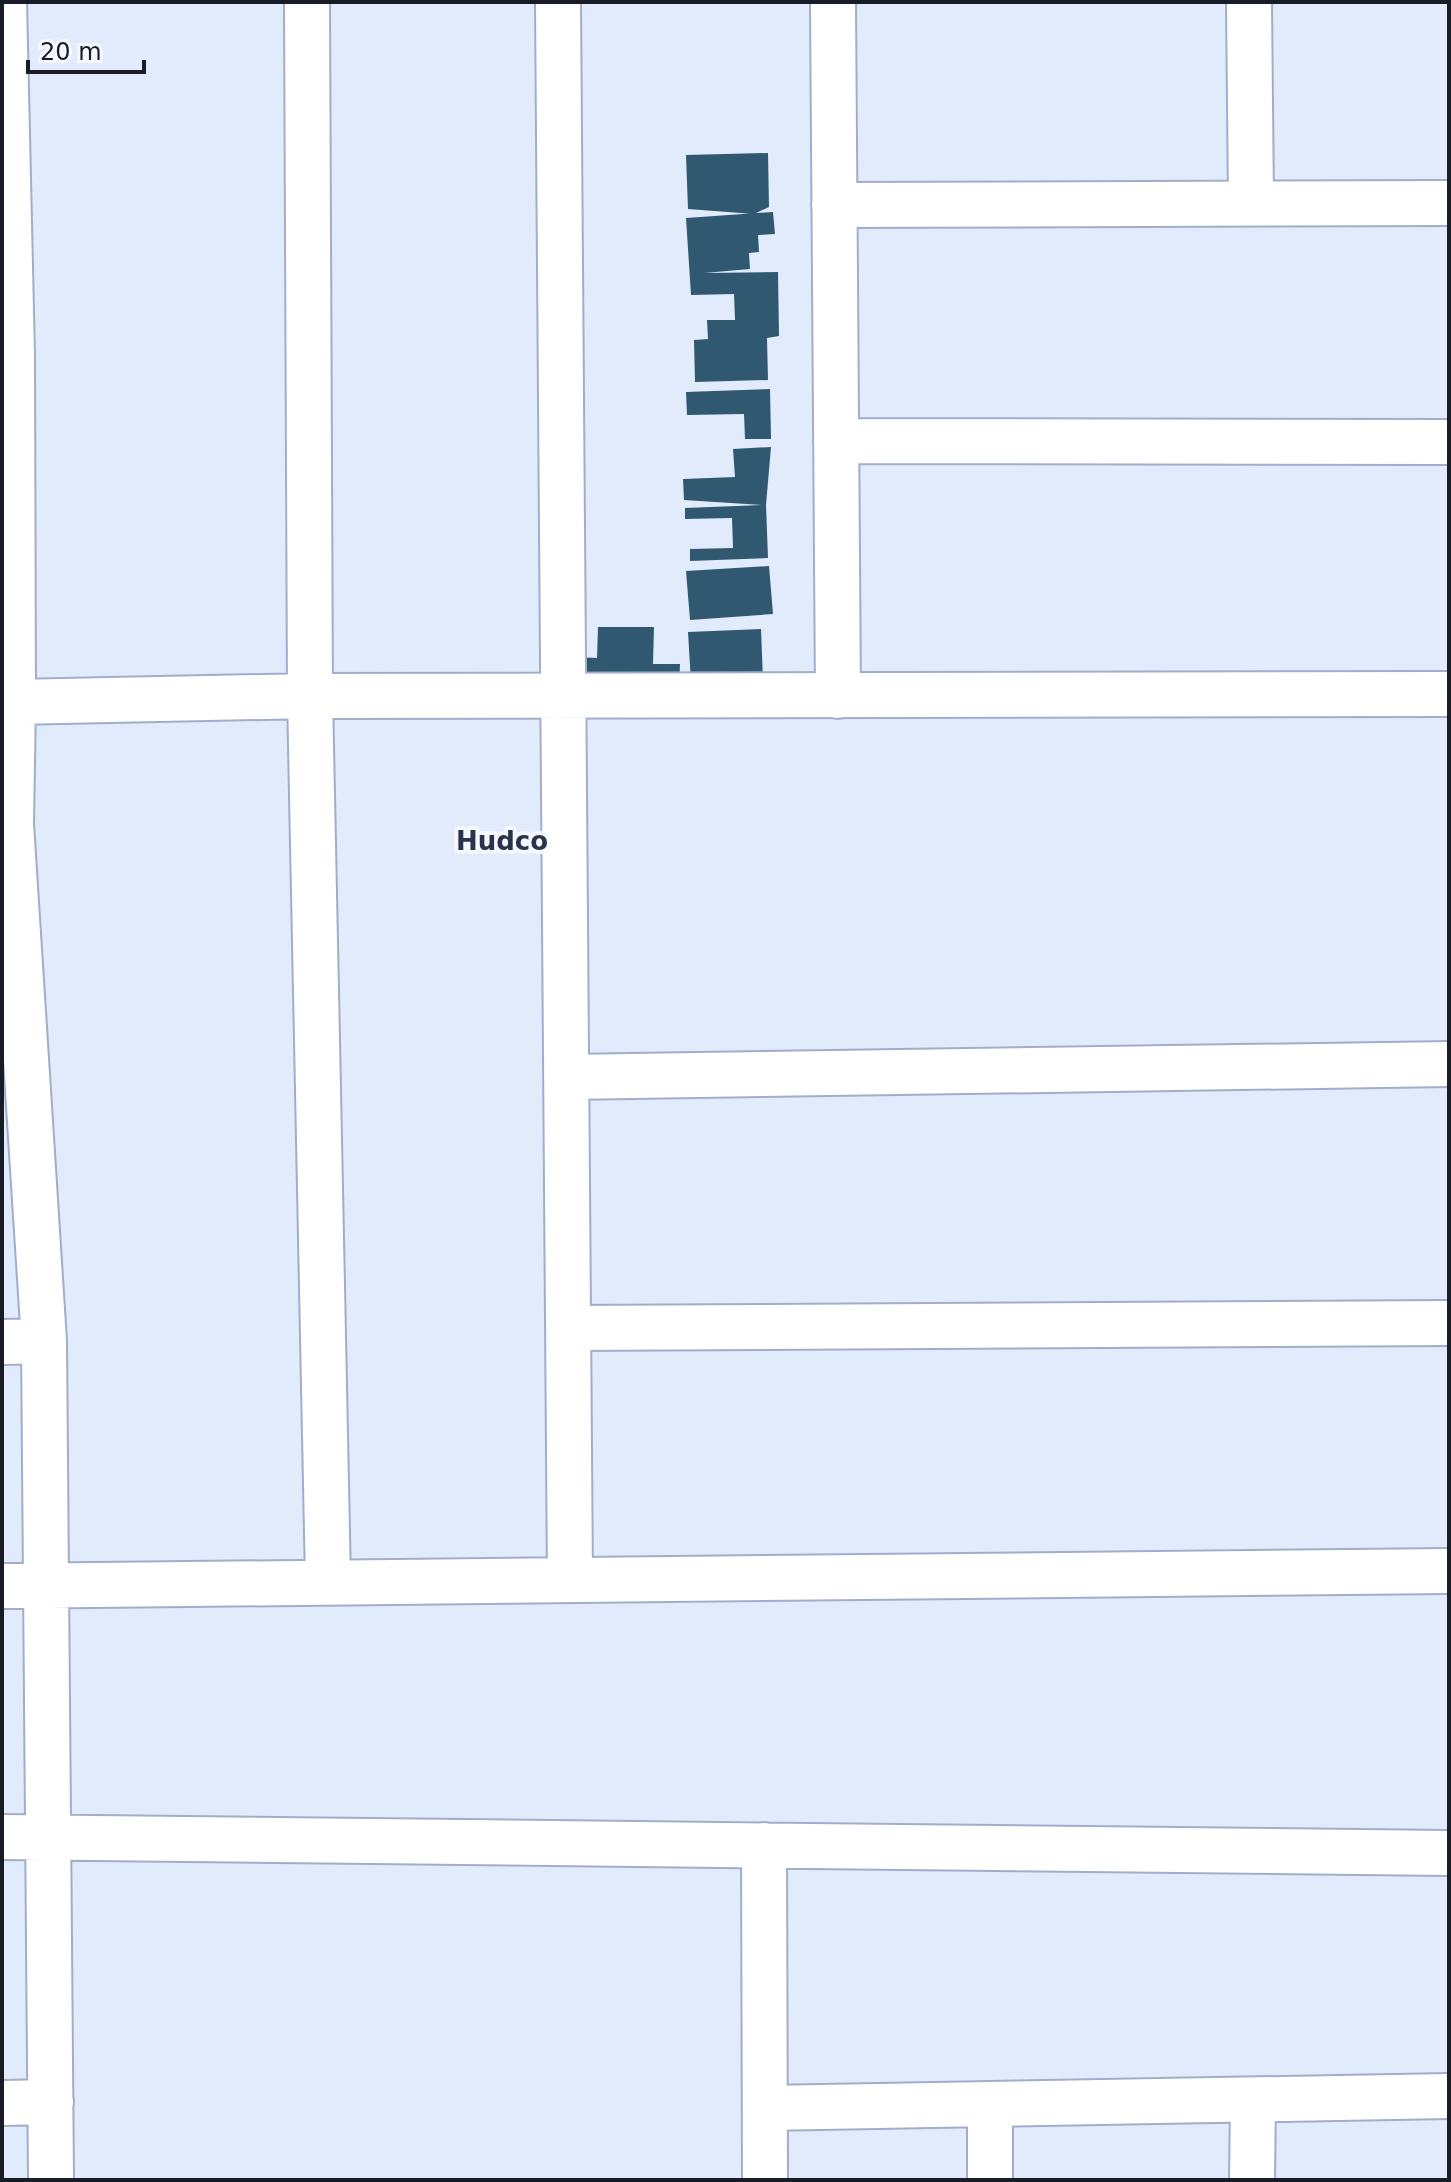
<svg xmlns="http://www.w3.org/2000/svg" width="1451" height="2182" viewBox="0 0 1451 2182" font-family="'DejaVu Sans',sans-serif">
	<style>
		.building { fill: #305870 }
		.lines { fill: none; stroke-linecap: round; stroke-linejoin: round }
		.minor-casing { stroke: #a0aec8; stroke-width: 48 }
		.minor { stroke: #fff; stroke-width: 44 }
		.labels { text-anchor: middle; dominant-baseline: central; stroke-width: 8; stroke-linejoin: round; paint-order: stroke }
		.neighbourhood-label { font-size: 26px; font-weight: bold; fill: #293349; stroke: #f5f8fe }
	</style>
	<rect width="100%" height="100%" fill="#e2ebfc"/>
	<path class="building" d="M768,153L769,207L754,214L688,209L686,155Z
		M773,212L775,234L758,235L759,252L749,253L750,269L704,273L778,272L779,336L767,338L768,380L695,382L694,340L708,339L707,320H735L734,294L691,295L686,218Z
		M770,389L771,439H745L744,414L687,415L686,392Z
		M771,447L766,505L768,558L690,561V549L733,548L732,518L685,519V508L762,505L684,500L683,479L735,477L733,449Z
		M769,566L773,614L690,620L686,571Z
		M598,627H654L653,664H680L679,689L575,687L576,657L597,658Z
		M761,629L763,680L691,683L688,632Z"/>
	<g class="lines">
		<g class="minor-casing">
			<path id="minor" d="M4,2L12,355L13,702L11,824L44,1341L51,2180
				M307,2L310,696L328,1582
				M558,2L570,1580
				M833,2L838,696
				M1249,2L1251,203
				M834,205L1449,203
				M836,441L1449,442
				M13,702L310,696L1449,694
				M566,1077L1449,1064
				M568,1328L1449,1323
				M2,1342L44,1341
				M2,1586L1449,1571
				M2,1837L1449,1853
				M764,1845L765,2180
				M2,2103L51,2102
				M765,2108L1449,2096
				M990,2180V2104
				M1252,2180L1253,2100"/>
		</g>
		<use href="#minor" class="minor"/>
	</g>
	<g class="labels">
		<g class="neighbourhood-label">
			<text x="502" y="841">Hudco</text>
		</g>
	</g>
	<rect width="1451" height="2182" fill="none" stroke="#171c26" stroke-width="8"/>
	<path d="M28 60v12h116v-12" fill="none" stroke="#171c26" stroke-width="4"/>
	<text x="40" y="60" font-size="24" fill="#171c26" stroke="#f5f8fe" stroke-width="6" paint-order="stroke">20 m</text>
</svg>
